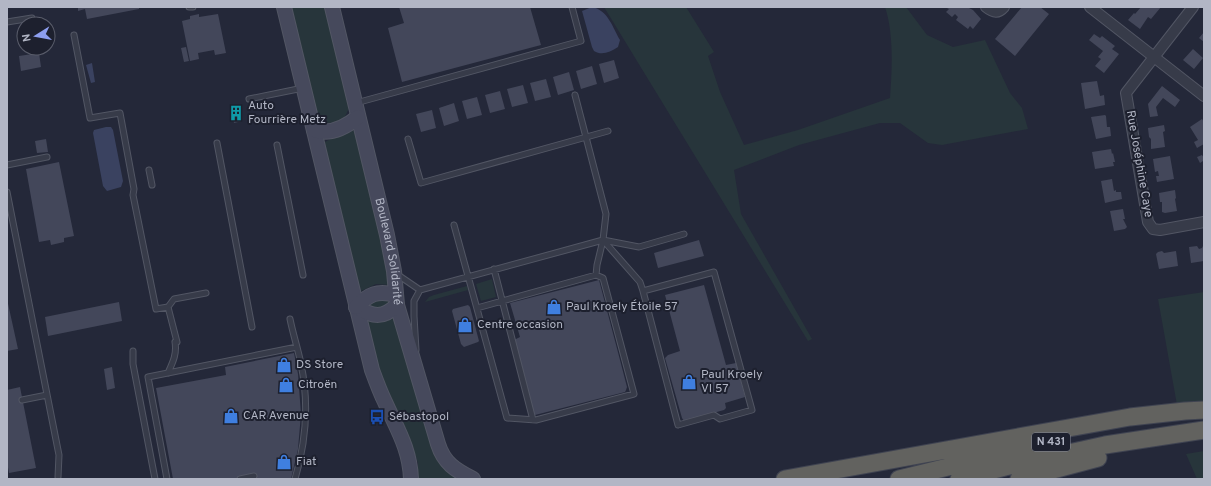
<svg xmlns="http://www.w3.org/2000/svg" width="1211" height="486" viewBox="0 0 1211 486" font-family="Overpass,sans-serif">
	<style>
		.green { fill: #27353b }
		.water { fill: #3a4260 }
		.building { fill: #43475a }
		.lines { fill: none; stroke-linecap: round; stroke-linejoin: round }
		.service-casing { stroke: #525664; stroke-width: 7 }
		.minor-casing { stroke: #525664; stroke-width: 12 }
		.secondary-casing { stroke: #525664; stroke-width: 16 }
		.trunk-casing { stroke: #3f4351; stroke-width: 19 }
		.service { stroke: #373b49; stroke-width: 5 }
		.minor { stroke: #373b49; stroke-width: 10 }
		.secondary { stroke: #46495c; stroke-width: 14 }
		.trunk { stroke: #62625f; stroke-width: 17 }
		.labels { text-anchor: middle; dominant-baseline: central; stroke-width: 4; stroke-linejoin: round; paint-order: stroke }
		.shield { fill: #1d202e; stroke: #858998; stroke-width: 1 }
		.shield-label { font-size: 11px; font-weight: bold; fill: #b2b6c5 }
		.poi-label { font-size: 12px; fill: #b2b6c5; stroke: #1d202e; text-anchor: start }
		.street-label { font-size: 12px; fill: #b2b6c5; stroke: #1d202e }
	</style>
	<rect width="100%" height="100%" fill="#242839"/>
	<path class="green" d="M289,7H327L350,106L343,121L329,123L322,122L315,112Z
		M604,7H686L714,52L708,56L720,92L744,145L798,130L890,98C892,70 894,34 885,7H906L927,35L953,47L985,40L1010,93L1022,108L1028,129L942,145L928,143L900,123H880L799,145L734,170L741,214L812,339L808,341Z
		M348,130L356,131L385,251L390,285L376,284L359,292L323,143Z
		M492,279L496,297L481,301L476,284Z
		M467,286L468,290L425,302L429,297L434,295Z
		M1204,292V401L1177,405L1158,299Z
		M380,299L387,300L391,303L384,311L367,307L373,301Z
		M396,316L456,475L455,479H418V463L412,446L379,370L366,319Z
		M1204,451V479H1197L1186,454Z"/>
	<path class="water" d="M592,7C608,10 613,28 620,40L618,47C610,52 602,56 594,51L592,47L582,11Z
		M92,63L95,82L91,83L86,65Z
		M106,127H111L113,130L123,181L121,187L107,191L103,186L93,133L94,130Z"/>
	<path class="building" d="M78,7H139V9L87,19L85,9L78,11Z
		M399,7H530L541,45L402,82L388,28L404,23Z
		M945,7H967L973,10L981,19L973,29L970,26L968,29L956,20L958,17L955,14L952,17L946,12L949,9Z
		M1022,7H1040L1049,14L1015,56L995,39Z
		M1141,7H1161L1151,19L1148,17L1140,29L1128,20L1134,13L1135,14Z
		M199,14V17L218,14L226,53L215,55L214,50L198,53L199,59L190,61L182,21L190,19V16Z
		M1204,32V42L1199,38Z
		M1094,34L1100,38L1102,36L1115,46L1112,49L1119,54L1104,73L1095,66L1101,59L1098,57L1103,51L1089,40Z
		M186,47L189,61L184,62L181,48Z
		M1193,49L1203,58L1194,69L1183,60Z
		M39,53L41,67L21,71L19,56Z
		M614,60L619,78L604,83L599,64Z
		M592,66L597,84L581,89L576,71Z
		M569,72L574,90L558,95L553,77Z
		M546,79L551,97L535,101L530,83Z
		M1097,81L1100,96L1104,95L1105,105L1085,109L1081,83Z
		M523,85L528,103L512,107L507,89Z
		M1162,86L1180,100L1175,107L1163,98L1156,107L1158,116L1150,117L1148,104Z
		M500,91L505,109L490,113L485,95Z
		M477,97L482,115L467,119L462,101Z
		M454,103L459,121L444,126L439,108Z
		M240,107L242,121L234,123L231,108Z
		M432,110L436,128L421,132L416,114Z
		M1105,115L1106,116L1107,127H1110L1111,136L1096,139L1091,117Z
		M1202,119L1204,122V144L1197,148L1194,142L1198,140L1190,127Z
		M1164,125L1165,131L1163,132L1165,147L1151,149V139L1149,137L1148,128Z
		M46,139L48,152L37,153L35,141Z
		M1111,149L1112,154L1113,153L1115,162H1113L1114,166L1095,169L1092,152Z
		M1202,155L1204,158L1203,161L1200,163L1197,157Z
		M1170,156L1174,179L1157,182L1156,176H1159L1158,171L1155,172L1153,159Z
		M59,162L74,236L64,238V242L51,245L50,240L39,242L26,169Z
		M1112,179L1114,191L1116,190V192H1121L1122,199L1105,203L1101,181Z
		M1175,190L1176,198L1175,199L1177,211L1165,213L1162,212V202H1160L1159,193Z
		M1123,209L1125,219H1123L1127,227L1125,229L1114,231L1110,211Z
		M699,240L704,256L658,268L654,253Z
		M1204,244V261L1191,263L1189,247L1197,246L1199,249L1202,248Z
		M1162,251L1164,253L1176,251L1178,266L1159,269L1156,254L1158,252Z
		M599,280L620,360L627,387L626,390L625,392L535,415L533,414L514,340L520,337L510,303Z
		M704,285L726,365L736,363L745,397L725,403L726,408L724,410L684,421L682,418L665,358L668,355L680,351L665,295Z
		M7,299L18,349L7,351Z
		M119,302L122,321L48,336L45,317Z
		M468,305L470,307L479,341L478,342L464,347L461,344L452,311L453,309Z
		M294,353L298,374L301,414L298,449L291,479H173L156,388L226,375L225,367Z
		M112,367L115,388L107,390L104,369Z
		M20,387L36,468L9,473L7,462V390Z"/>
	<g class="lines">
		<g class="service-casing">
			<path id="service" d="M189,7H193
				M7,22L32,18
				M74,35L90,118L120,113L134,189L133,195L156,309L168,307L174,299L206,293
				M575,95L606,214L603,240L597,265L596,275
				M249,99L303,88
				M356,103L581,41L572,7
				M408,139L421,183L608,131
				M217,143L252,327
				M277,145L303,275
				M7,165L47,157
				M149,170L152,185
				M7,192L59,455L58,477
				M454,225L507,418L536,420L634,394L603,278L596,275L477,308
				M603,240L640,282L643,291L678,425L714,415L720,419L752,410L714,272L643,291
				M494,269L533,420
				M398,275L420,290
				M168,307L177,342
				M290,319C293,334 298,349 301,364C309,402 306,442 295,479
				M416,350L414,316V301L420,290L603,240L639,247L684,234
				M133,351V364L155,479
				M168,373C173,362 177,354 175,342
				M22,400L47,395
				M167,479L148,377L297,347
				M240,479L254,476"/>
		</g>
		<g class="minor-casing">
			<path id="minor" d="M986,7C992,12 998,14 1004,7
				M1090,7L1204,96
				M1193,7L1126,93L1148,222L1153,229L1160,230L1204,222"/>
		</g>
		<g class="secondary-casing">
			<g id="secondary">
				<path d="M284,7L372,370C376,381 380,392 385,402C397,429 410,449 411,479"/>
				<path id="s1" d="M332,7L387,235L394,271L397,305L438,444C444,463 455,470 473,479"/>
				<path d="M314,130C330,135 346,127 358,117"/>
				<path d="M356,307C373,317 383,319 397,305"/>
				<path d="M356,307C369,294 377,290 396,295"/>
			</g>
		</g>
		<g class="trunk-casing">
			<path id="trunk" d="M785,479L1130,417L1185,411L1204,410
				M899,479L1037,445
				M959,479L1005,467L1105,445L1204,430
				M1019,479L1098,458"/>
		</g>
		<use href="#service" class="service"/>
		<use href="#minor" class="minor"/>
		<use href="#secondary" class="secondary"/>
		<use href="#trunk" class="trunk"/>
	</g>
	<defs>
		<g id="building-bare" transform="scale(1.2)"><path d="M-4-6H4V6H1V3H-1V6H-4ZM-2.5-4.3h1.7v1.8h-1.7ZM.8-4.3h1.7v1.8H.8ZM-2.5-1h1.7V.8h-1.7ZM.8-1h1.7V.8H.8Z" fill="#0f9aa8" stroke="#1d202e" stroke-width="2.5" paint-order="stroke"/></g>
		<g id="shop-bare" transform="scale(1.2)"><path d="M-5-2.5h2.3a2.7 3.5 0 0 1 5.4 0H5L5.5 6h-11ZM-1.5-2.5h3a1.5 2.3 0 0 0-3 0Z" fill="#3f7fe0" stroke="#1d202e" stroke-width="2.5" paint-order="stroke"/></g>
		<g id="bus-bare" transform="scale(1.2)"><path d="M-5-6H5V4H4V6H2V4H-2V6H-4V4H-5ZM-3.5-4V0h7V-4ZM-3.5 1.2v1.5H-2V1.2ZM2 1.2v1.5H3.5V1.2Z" fill="#1a4fb4" stroke="#1d202e" stroke-width="2.5" paint-order="stroke"/></g>
	</defs>
	<g fill-rule="evenodd">
		<use href="#building-bare" x="236" y="113"/>
		<use href="#shop-bare" x="554" y="307"/>
		<use href="#shop-bare" x="465" y="325"/>
		<use href="#shop-bare" x="284" y="365"/>
		<use href="#shop-bare" x="689" y="382"/>
		<use href="#shop-bare" x="286" y="385"/>
		<use href="#shop-bare" x="231" y="416"/>
		<use href="#bus-bare" x="377" y="417"/>
		<use href="#shop-bare" x="284" y="462"/>
	</g>
	<g class="labels">
		<rect class="shield" x="1032" y="433" width="38" height="18" rx="3"/>
		<g class="shield-label">
			<text x="1051" y="442">N 431</text>
		</g>
		<g class="poi-label">
			<text x="248" y="106">Auto<tspan x="248" dy="14">Fourrière Metz</tspan></text>
			<text x="566" y="307">Paul Kroely Étoile 57</text>
			<text x="477" y="325">Centre occasion</text>
			<text x="296" y="365">DS Store</text>
			<text x="701" y="375">Paul Kroely<tspan x="701" dy="14">VI 57</tspan></text>
			<text x="298" y="385">Citroën</text>
			<text x="243" y="416">CAR Avenue</text>
			<text x="389" y="417">Sébastopol</text>
			<text x="296" y="462">Fiat</text>
		</g>
		<g class="street-label">
			<text transform="translate(1139 164) rotate(80)">Rue Joséphine Caye</text>
			<text stroke="none"><textPath href="#s1" startOffset="251">Boulevard Solidarité</textPath></text>
		</g>
	</g>
	<rect width="1211" height="486" fill="none" stroke="#b2b6c5" stroke-width="16"/>
	<g transform="translate(36 36) rotate(259)"><circle r="19" fill="#1d202e" stroke="#595c6a"/>
	<path d="M0-3L7 15L0 10L-7 15Z" fill="#8d9eef"/>
	<text y="-6" font-size="11" font-weight="bold" text-anchor="middle" fill="#b2b6c5">N</text>
	</g>
</svg>
